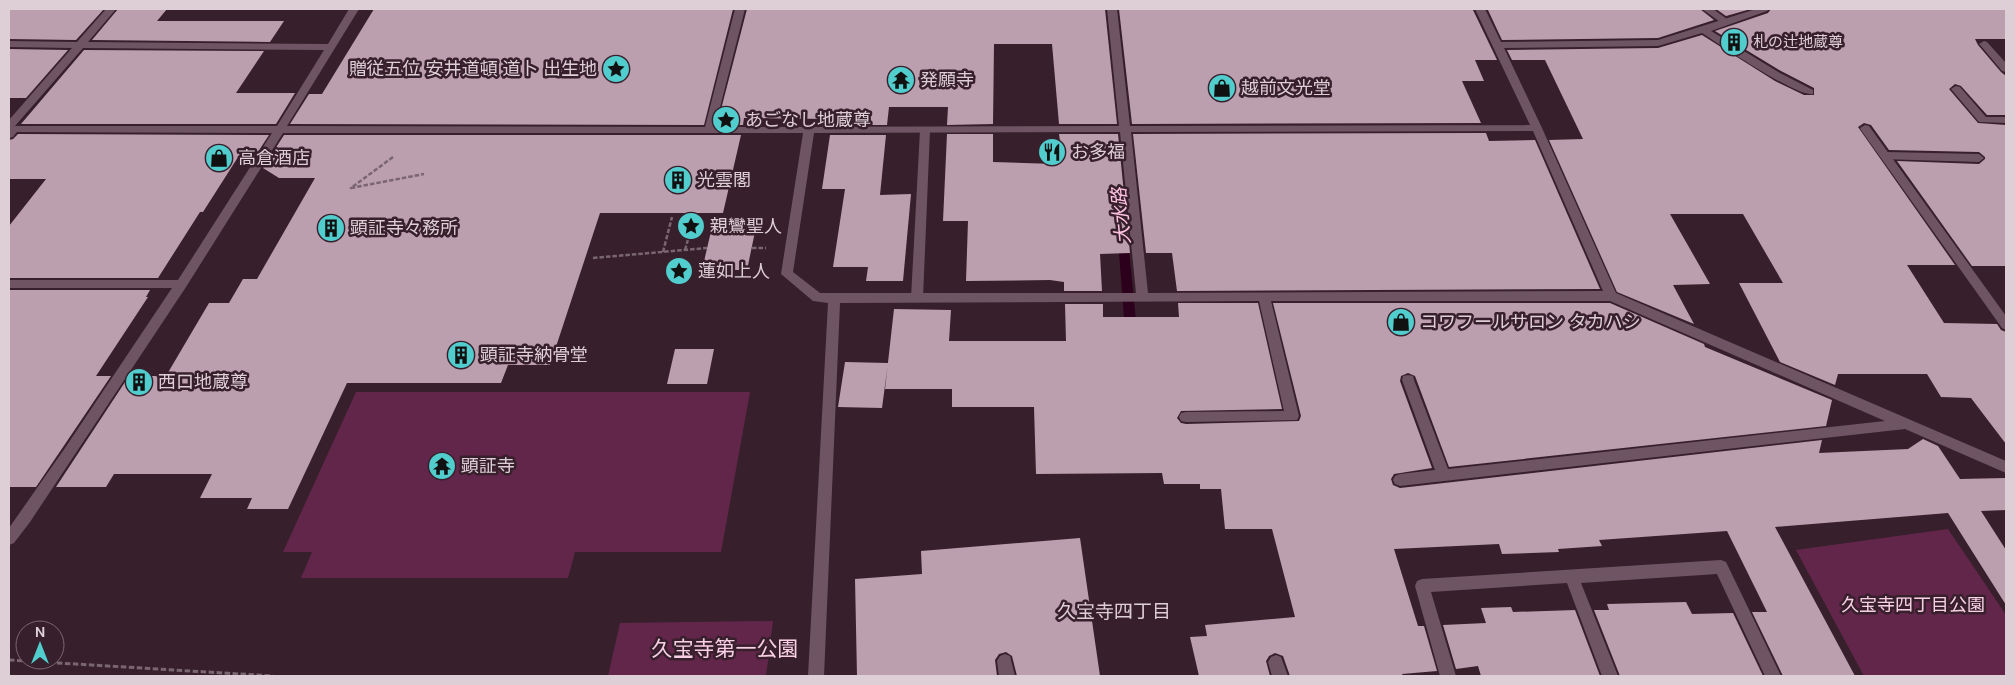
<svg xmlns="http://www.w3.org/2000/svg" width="2015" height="685" viewBox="0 0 2015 685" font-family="'DM Sans','Noto Sans JP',sans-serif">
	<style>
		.green { fill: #63264b }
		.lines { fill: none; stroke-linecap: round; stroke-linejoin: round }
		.stream { fill: #2c001d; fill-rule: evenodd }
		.building { fill: #bc9fae }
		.path-far1 { stroke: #7a6670; stroke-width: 2.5; stroke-dasharray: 4.5 2; stroke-linecap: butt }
		.path { stroke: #7a6670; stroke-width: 3; stroke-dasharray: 5.5 2.5; stroke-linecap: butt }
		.service { fill: #6f5563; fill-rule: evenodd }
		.minor { fill: #6f5563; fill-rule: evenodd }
		.labels { text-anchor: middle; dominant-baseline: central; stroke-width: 5; stroke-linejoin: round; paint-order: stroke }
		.far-poi-label { font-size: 15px; fill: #deced6; stroke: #37202c; text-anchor: start }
		.poi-label { font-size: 18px; fill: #deced6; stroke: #37202c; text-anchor: start }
		.park-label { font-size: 18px; fill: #f8cfe4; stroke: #37202c }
		.water-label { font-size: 19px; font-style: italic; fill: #fec2e1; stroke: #37202c }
		.neighbourhood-label { font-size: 19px; fill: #deced6; stroke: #37202c }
		.near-park-label { font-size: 21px; fill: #f8cfe4; stroke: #37202c }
	</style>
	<rect width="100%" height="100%" fill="#37202c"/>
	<path class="green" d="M356,392H750L721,552H575L568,578H301L312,552H283Z
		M1948,529L2006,615V676H1864L1796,550Z
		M773,621L766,676H608L620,623Z"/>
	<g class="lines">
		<path class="stream" d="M1123,236L1128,240L1137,331L1135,334H1127L1125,331L1118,240Z"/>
	</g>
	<path class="building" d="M9,9H104L76,40L9,39Z
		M118,9H167L157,21H284L270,42L92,40Z
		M374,9H733L704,125L290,124L309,94H322Z
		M747,9H1105L1117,124H1059L1052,44H994L993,124L947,125L948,107H889L887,125H831L832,119L744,118L743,125H717Z
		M1119,9L1473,10L1497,60H1475L1484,81H1462L1481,123L1132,124Z
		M1586,9H1700L1714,20L1658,38L1502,40L1488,10Z
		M1716,9H1751L1726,16Z
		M1771,9H2006V39H1975L1978,45L2001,72L2006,76V115H1987L1961,86L1955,84L1949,89L1978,123L2006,125V266H1972L1897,161L1979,164L1985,159V157L1979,152L1889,150L1871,125L1864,123L1858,127L1955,265H1907L1944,323L1997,324L2001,330L2006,332V444L1971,398L1941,397L1927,374H1838L1835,385L1780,362L1739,283H1783L1743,214H1670L1710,284L1673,285L1694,324L1617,292L1549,140L1583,139L1545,60H1512L1507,50L1658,48L1702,35L1775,81L1804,95H1814V88L1781,71L1715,31L1768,13Z
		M9,49L68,50L26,98H9Z
		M84,50L264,51L236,93H295L276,124H21Z
		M1486,133L1489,141L1535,140L1600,289L1177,291L1172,253H1146L1133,134Z
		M18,134L269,135L252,161L240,154L203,212H200L158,278H9V226L46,179H9V140L13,139Z
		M947,134H993V162L1056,164L1055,141H1060L1059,134H1118L1130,253L1100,254L1102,291H1064V282L1050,280L966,281L968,221H943Z
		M284,135H741L723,213H600L550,365H508L501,383H347L288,509H247L252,498H200L212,474H114L106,487H56L129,376H166L209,303H229L243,279H257L315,178H279L263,168Z
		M830,135H886L880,195L911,194L903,281H866L868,267H833L845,189H822Z
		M712,227H756L747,270H702Z
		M9,290H150L146,297H148L96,376H111L36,487H9Z
		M1178,303H1258L1282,409L1181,411L1177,418L1181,423L1186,424L1299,421L1301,416L1273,303H1610L1704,344L1705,347L1832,400L1826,426L1449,467L1415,376L1408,373L1401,376L1400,381L1432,468L1394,474L1391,479L1393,485L1400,488L1822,440L1819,453L1908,449L1923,439L1938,446L1960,479L2006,478V510L1981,511L2006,550V605L1948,513L1775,527L1855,676H1783L1752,612H1767L1727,531L1599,540L1602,546L1558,549L1559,552L1502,554L1499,544L1394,549L1418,626H1424L1437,671L1402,674L1403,676H1290L1283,656L1275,653L1269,656L1266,661L1270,676H1199L1190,637L1207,636L1205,625L1295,617L1272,529H1225L1221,489H1200V484H1164L1162,473L1036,474L1034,407H952V389H885L894,309L951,310L949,341H1066L1065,304H1103V317H1179Z
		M675,349H714L707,384H667Z
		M845,362L888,363L882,408L838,407Z
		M1080,538L1100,676H1017L1012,656L1006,652L999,654L995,660L997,676H857L855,579L922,574L921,551Z
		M1686,602L1692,614L1733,613L1763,676H1620L1594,610H1609L1607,604Z
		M1511,607L1513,612L1575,610L1600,676H1481L1478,666L1456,669L1443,625L1486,623L1481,608Z"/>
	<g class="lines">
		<path class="path-far1" d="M393,157L351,188L424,174
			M752,248H766
			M685,250L689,236
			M663,252L672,217
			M593,258L707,248"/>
		<path class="path" d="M9,660L273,676"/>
		<path class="service" d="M1702,9H1713L1731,22L1729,24H1723Z
			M14,126L19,129L13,137L9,138V128Z
			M925,127L930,130L923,298L921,301H913L911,298L920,130Z
			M1886,152L1979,154L1984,158L1979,162L1882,159L1881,156L1882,153Z"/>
		<path class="minor" d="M106,9H116L88,42L328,44L349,9H359L287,126L705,127L735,9H745L715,127L1119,126L1107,9H1117L1130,126L1530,125L1475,9H1485L1501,42L1658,40L1756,9H1769L1767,11L1711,31L1780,73L1813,90V94C1798,98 1719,44 1702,33L1658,46L1504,48L1542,128L1616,293L2006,461V473L1905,429L1400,486L1395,484L1393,480L1395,476L1400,474L1435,470L1402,380L1403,376L1408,375L1413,376L1414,380L1448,469L1885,421L1610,301H1271L1299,416L1297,420L1186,422L1181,421L1179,417L1181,413L1186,412L1284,411L1259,301L840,303L824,676H808L828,303L813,301L781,274L803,133H283L186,287L30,522L14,543L9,545V528L65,448L172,288H9V280H178L272,133L9,132V120L72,48L9,47V41L77,42ZM83,48L324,50L277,126H15ZM1533,131L1603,291L1148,293L1131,132ZM1120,132L1136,293H820L793,272L814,133Z
			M1984,41L1987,42L2006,63V72L2002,71L1981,46L1979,44Z
			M1956,86L1960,87L1986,117H2006V123L1979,122L1951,89Z
			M1865,125L1869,126L2006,316V330L2002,328L1861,130L1860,128Z
			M1721,560L1726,562L1781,676H1765L1717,574L1581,583L1618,676H1602L1567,583L1431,592L1456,676H1440L1415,586L1417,581L1422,579Z
			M1005,654L1010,656L1015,676H999L997,661L1000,656Z
			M1276,655L1281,657L1288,676H1272L1268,662L1271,657Z"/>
	</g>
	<defs>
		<g id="building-disc" transform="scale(1.4375)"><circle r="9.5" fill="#52cdce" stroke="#37202c"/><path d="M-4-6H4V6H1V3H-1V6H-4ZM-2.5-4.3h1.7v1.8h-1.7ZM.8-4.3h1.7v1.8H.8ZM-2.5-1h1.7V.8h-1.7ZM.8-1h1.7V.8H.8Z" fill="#111"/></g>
		<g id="sight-disc" transform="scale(1.4375)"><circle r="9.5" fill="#52cdce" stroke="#37202c"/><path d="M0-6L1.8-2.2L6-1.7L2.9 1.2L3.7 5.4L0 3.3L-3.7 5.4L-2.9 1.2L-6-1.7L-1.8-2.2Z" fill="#111"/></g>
		<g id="temple-disc" transform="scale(1.4375)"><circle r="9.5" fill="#52cdce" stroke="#37202c"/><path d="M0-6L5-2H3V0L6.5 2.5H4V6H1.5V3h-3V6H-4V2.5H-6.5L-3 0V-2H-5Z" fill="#111"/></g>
		<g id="shop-disc" transform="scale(1.4375)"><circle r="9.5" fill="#52cdce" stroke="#37202c"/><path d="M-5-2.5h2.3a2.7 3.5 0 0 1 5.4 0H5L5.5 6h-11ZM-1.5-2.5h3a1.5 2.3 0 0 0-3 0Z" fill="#111"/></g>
		<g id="restaurant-disc" transform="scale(1.4375)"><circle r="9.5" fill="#52cdce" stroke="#37202c"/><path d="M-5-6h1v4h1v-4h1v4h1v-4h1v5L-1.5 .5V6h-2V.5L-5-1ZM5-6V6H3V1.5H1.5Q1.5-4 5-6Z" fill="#111"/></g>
	</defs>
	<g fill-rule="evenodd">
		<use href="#building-disc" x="1734" y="42"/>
		<use href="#sight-disc" x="616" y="69"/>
		<use href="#temple-disc" x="901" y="80"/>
		<use href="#shop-disc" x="1222" y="88"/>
		<use href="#sight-disc" x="726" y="120"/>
		<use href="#restaurant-disc" x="1052" y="152"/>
		<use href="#shop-disc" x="219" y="158"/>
		<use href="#building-disc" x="678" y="180"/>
		<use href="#sight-disc" x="691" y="226"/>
		<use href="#building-disc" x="331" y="228"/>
		<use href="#sight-disc" x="679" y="271"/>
		<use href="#shop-disc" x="1401" y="322"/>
		<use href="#building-disc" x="461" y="355"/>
		<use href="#building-disc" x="139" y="382"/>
		<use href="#temple-disc" x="442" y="466"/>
	</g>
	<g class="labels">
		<g class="far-poi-label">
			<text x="1753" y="42">札の辻地蔵尊</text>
		</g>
		<g class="poi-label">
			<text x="597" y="69" text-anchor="end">贈従五位 安井道頓 道卜 出生地</text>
			<text x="920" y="80">発願寺</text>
			<text x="1241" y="88">越前文光堂</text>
			<text x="745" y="120">あごなし地蔵尊</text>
			<text x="1071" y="152">お多福</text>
			<text x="238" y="158">高倉酒店</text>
			<text x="697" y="180">光雲閣</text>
			<text x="710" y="226">親鸞聖人</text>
			<text x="350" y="228">顕証寺々務所</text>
			<text x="698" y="271">蓮如上人</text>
			<text x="1420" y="322">コワフールサロン タカハシ</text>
			<text x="480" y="355">顕証寺納骨堂</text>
			<text x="158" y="382">西口地蔵尊</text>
			<text x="461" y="466">顕証寺</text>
		</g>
		<g class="park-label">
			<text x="1913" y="605">久宝寺四丁目公園</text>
		</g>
		<g class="water-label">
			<text transform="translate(1121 216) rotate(-95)">大水路</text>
		</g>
		<g class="neighbourhood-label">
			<text x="1114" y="611">久宝寺四丁目</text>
		</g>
		<g class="near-park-label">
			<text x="725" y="649">久宝寺第一公園</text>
		</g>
	</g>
	<rect width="2015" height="685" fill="none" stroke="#deced6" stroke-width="20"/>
	<g transform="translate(40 645)"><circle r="24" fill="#37202c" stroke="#7a6670"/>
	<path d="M0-4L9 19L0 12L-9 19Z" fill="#52cdce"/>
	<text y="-8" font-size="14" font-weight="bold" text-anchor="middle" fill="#deced6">N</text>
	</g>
</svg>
